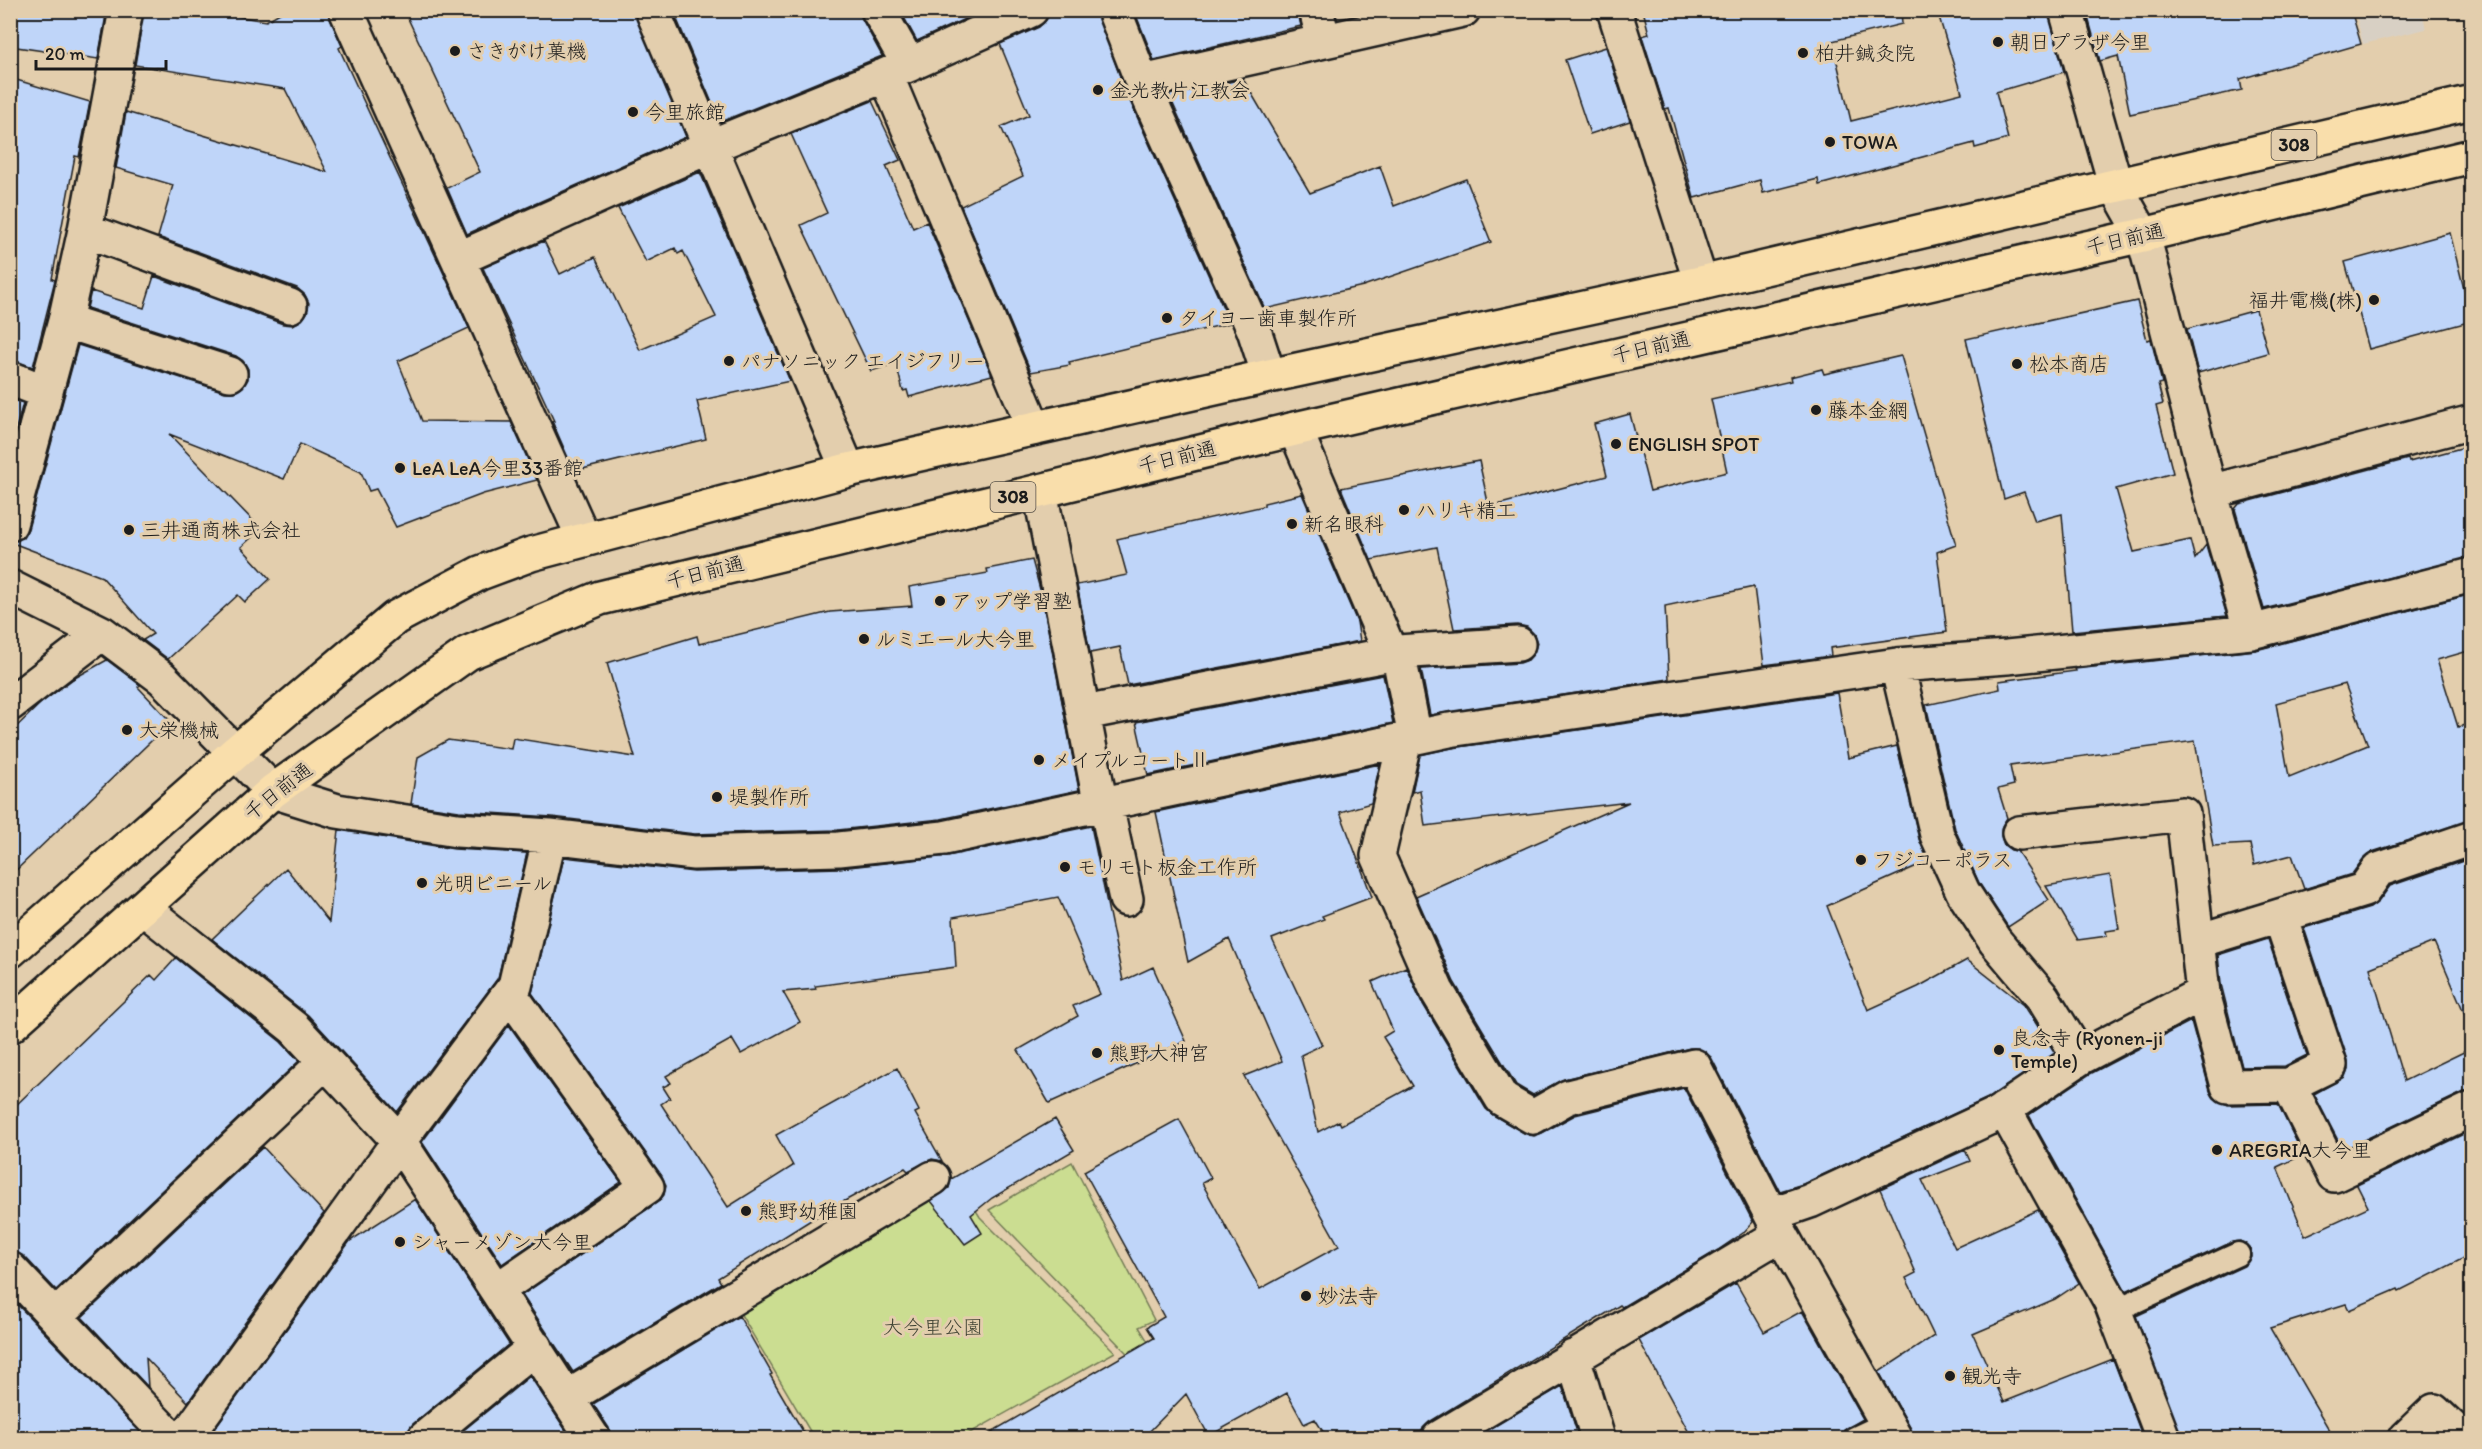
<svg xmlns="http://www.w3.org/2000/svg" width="2482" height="1449" viewBox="0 0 2482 1449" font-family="Itim,'Klee One',sans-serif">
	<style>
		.built { fill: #d8d0c4 }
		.green { fill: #cbdd91; stroke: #747c56; stroke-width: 1.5 }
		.building { fill: #bfd5f9; stroke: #1c1c1c; stroke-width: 1.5; fill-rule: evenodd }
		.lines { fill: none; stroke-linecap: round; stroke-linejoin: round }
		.lane-casing { stroke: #1c1c1c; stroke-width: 27 }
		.street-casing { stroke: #1c1c1c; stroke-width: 38 }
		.highway-casing { stroke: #1c1c1c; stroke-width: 38 }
		.lane { stroke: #e3cead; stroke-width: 22 }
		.street { stroke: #e3cead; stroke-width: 33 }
		.highway { stroke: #f9deab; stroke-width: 33 }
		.poi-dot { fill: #1c1c1c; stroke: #e3cead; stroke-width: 2 }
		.labels { text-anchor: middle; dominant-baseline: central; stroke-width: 6; stroke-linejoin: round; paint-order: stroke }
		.shield { fill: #e3cead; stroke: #585148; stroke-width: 1.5 }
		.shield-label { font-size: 18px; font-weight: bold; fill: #1c1c1c }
		.poi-label { font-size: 20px; fill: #1c1c1c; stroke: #e3cead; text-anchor: start }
		.street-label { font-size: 20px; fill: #1c1c1c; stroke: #e3cead }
		.park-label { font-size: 20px; fill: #3f4333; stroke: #e3cead }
	</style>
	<rect width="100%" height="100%" fill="#e3cead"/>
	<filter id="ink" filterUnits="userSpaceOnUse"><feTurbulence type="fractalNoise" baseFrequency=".0167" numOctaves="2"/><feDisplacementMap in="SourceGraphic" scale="12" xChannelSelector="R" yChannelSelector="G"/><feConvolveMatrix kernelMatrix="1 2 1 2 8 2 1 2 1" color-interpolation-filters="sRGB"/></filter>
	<g filter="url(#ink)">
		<path class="built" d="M2355,11H2422L2426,29L2363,44Z"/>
		<path class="green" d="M1072,1162L1154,1320L1139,1327L1163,1366L1148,1375L989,1210Z
			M958,1181L980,1217L1115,1352L961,1438H814L740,1313Z"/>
		<path class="building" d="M10,10H107L98,59L10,46Z
			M144,10H198L266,21L285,10H307L328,14L342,46L339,48L469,328L398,361L422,421L511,422L537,480L483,494L396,527L376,489L369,491L361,472L300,444L284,479L169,434L261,529L241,547L270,579L245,602L238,595L168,659L143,640L153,634L102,577L10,542L23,538L28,529L78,345L225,392H235L243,387L248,379V369L243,361L236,356L87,308L91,291L144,308L154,276L283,324L293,325L302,320L307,313L309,303L305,295L297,288L158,237L173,185L116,168L126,112L327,172L285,89L135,65Z
			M404,10H634L686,137L467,234L447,188L480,172Z
			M673,10H859L862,19L882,56L720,122Z
			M900,10H984L917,41Z
			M1050,10H1096L1125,90L1230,323L1069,362L1070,365L1031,372L961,206L1023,176L1001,127L1029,115L1000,44L1039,27L1046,20Z
			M1134,10H1298L1301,26L1154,60Z
			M1643,10H1901L1902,24L1832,41L1851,121L1962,93L1937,10H2048L2064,72L1996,92L2008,139L1975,148L1974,143L1819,185L1818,179L1763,193L1760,180L1694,198L1669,108L1665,109L1642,36L1649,34Z
			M2086,10H2351L2361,44L2240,79L2242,90L2130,114L2118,56L2100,61Z
			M1606,47L1630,121L1590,134L1565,60Z
			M10,78L90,102L79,157L75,156L52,279L55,280L33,367L10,360Z
			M1243,79L1310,193L1380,166L1394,206L1466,179L1491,242L1363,286L1265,309L1169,95Z
			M872,101L900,160L886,166L913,228L927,222L992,375L909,397L907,390L903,391L896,363L871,371L801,225L827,213L791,134Z
			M700,172L790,381L697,401L706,439L574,471L552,421H554L483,268L544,241L560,274L595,257L640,350L716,317L683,251L678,254L675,248L646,262L618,208Z
			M2450,233L2472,321L2369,349L2345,262Z
			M2137,301L2147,340L2151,339L2162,383L2158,384L2163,404L2156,406L2173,473L2116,489L2134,552L2190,540L2195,559L2206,545L2227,616L2072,631L2062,514L2035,521L2024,492L2004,499L1966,339Z
			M2256,310L2268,353L2198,373L2187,329Z
			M1901,356L1956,545L1937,552L1947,632L1830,648L1831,656L1764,665L1754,587L1665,606L1669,679L1430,715L1421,669L1520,663L1528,660L1534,653L1537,643L1534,634L1527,627L1517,625L1454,629L1437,547L1371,560L1341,488L1479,461L1489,507L1607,476L1594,424L1630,414L1650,491L1727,472L1711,399L1791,381L1790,377L1822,369L1824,374Z
			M10,398L23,403L10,450Z
			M2472,445V557L2264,609L2235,509L2239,504L2408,459L2409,462Z
			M1302,494L1357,622L1360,641L1128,685L1120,647L1090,653L1077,585L1127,575L1117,539L1264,506V503Z
			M1032,560L1041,593L1079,790L941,819L838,830L695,834L552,817L459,811L411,804L418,757L448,740L511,749L513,738L635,757L607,663L697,636L699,644L830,612L912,606L909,587L988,573L987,569Z
			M2472,594V650L2437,660L2458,727L2472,723V820L2372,852L2363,859L2352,874L2304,889L2292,855L2254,865L2250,844L2213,846L2195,741L2010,766L2014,785L1998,789L2007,818L2002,826L2001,836L2004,845L2011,850L2017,851L2049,900L2008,927L1979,883L1955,829L1926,705L2000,689L1999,681L2076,671L2075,669L2256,650ZM2345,684L2368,745L2289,777L2276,703Z
			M107,660L140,685L138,687L171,722L10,876V733L41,703L73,679Z
			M1383,675L1393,723L1148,775L1136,722Z
			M1837,693L1848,758L1897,746L1919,839L1928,861L1827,906L1868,1010L1918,987L1967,960L2024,1005L2055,1053L1988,1098L1803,1184L1780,1191L1711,1057L1698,1048H1690L1564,1079L1533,1095L1516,1085L1454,982L1416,896L1629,802L1425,826L1420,790L1412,792L1420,755L1452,748Z
			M1380,764L1371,803L1340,812L1372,897L1322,916L1324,919L1272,939L1322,1045L1301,1055L1318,1132L1339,1121L1341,1125L1413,1086L1383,1037L1393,1031L1372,982L1406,967L1421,1001L1486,1109L1493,1115L1524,1133L1534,1136L1542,1133L1575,1115L1684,1088L1753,1222L1743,1233L1718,1250L1622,1307L1620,1305L1429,1422L1423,1428L1420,1438H1327L1315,1419L1304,1424L1287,1393L1209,1436L1186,1394L1143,1438H981L1154,1338L1147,1327L1164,1317L1084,1171L1179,1119L1211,1178L1202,1183L1260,1289L1339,1246L1244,1076L1282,1061L1229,939L1188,962L1156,812Z
			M1091,826L1123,981L1153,967L1186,1041L1049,1103L1018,1050L1078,1016L1073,1006L1100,994L1058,897L953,917L956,967L815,986L816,989L783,992L800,1022L741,1054L732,1039L666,1076L671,1083L663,1087L670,1098L661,1104L728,1207L793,1166L776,1135L897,1068L919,1111L915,1113L942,1161L932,1159L908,1171L905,1168L819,1215L718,1278L721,1283L573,1372L522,1295L658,1202L664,1195L666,1186L662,1176L532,993L564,857L694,872L840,868L948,856Z
			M339,830L454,849L527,853L498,978L397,1112L308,1015L212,939L286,868L329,922Z
			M2472,858V1031L2434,942L2370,968L2404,1081L2472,1048V1091L2464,1092L2343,1150L2314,1094L2345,1077L2348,1068V1060L2304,928L2370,908L2379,901L2390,886Z
			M2110,875L2119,929L2106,931L2107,936L2078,940L2046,886Z
			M2268,939L2307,1055L2285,1066L2242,1067L2221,984L2218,955Z
			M176,958L281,1042L299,1061L56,1290L24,1256L10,1251V1111L151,975L156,980Z
			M2191,1021L2210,1091L2214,1098L2228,1105L2278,1104L2303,1155L2277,1167L2305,1236L2368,1207L2357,1185L2472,1130V1254L2399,1291L2398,1289L2349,1310L2346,1304L2270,1328L2334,1438H2181L2136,1316L2244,1266L2251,1256L2250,1248L2240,1241L2232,1242L2126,1291L2029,1115L2090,1074Z
			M509,1025L621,1182L502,1264L422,1142Z
			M1055,1119L1074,1150L992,1198L971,1215L982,1233L965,1244L931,1201L949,1188L951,1179Z
			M263,1147L324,1213L188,1402L146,1358L148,1387L82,1317Z
			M1965,1150L1970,1161L1922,1180L1955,1248L2038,1210L2079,1283L2055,1299L1973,1334L2004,1402L2113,1359L2143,1438H1914L1911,1429L1879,1372L1934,1336L1906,1278L1916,1273L1880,1189Z
			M415,1199L509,1344L413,1424L408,1431L407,1438H223L214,1429L350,1241Z
			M1736,1283L1764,1332L1802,1311L1863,1419L1844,1430L1842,1438H1692L1639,1340Z
			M10,1297L146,1438H10Z
			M739,1316L772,1374L770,1375L807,1438H611L609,1428L593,1404Z
			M530,1376L571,1438H454Z
			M1562,1386L1579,1438H1475Z"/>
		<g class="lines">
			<g class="lane-casing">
				<path id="lane" d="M2114,1311L2238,1254
					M1855,1438L1887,1423"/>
			</g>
			<g class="street-casing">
				<path id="street" d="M346,10L584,539
					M652,10L848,470
					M878,10L909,65
					M1114,10L1142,82L1254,330L1269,376
					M1316,10L1324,41
					M1614,10L1701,283
					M2066,10L2116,187L2143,235L2210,492L2251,632
					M886,75L1034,428
					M1142,82L1463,10
					M85,230L290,306
					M458,259L711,146L886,75L1031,10
					M65,321L230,374
					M10,378L45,392
					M1295,429L1391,654L1398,652L1415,737
					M1040,491L1101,806
					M2210,492L2472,422
					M10,524L65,321L85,230L126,10
					M10,587L102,633L162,678L273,791L337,811L457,830L550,836L694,853L839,849L944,838L1449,730L1897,665L2007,657L2251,632L2472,575
					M1398,652L1518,644
					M1897,665L1937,835L1963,892L1995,941L2043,998L2080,1058
					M10,704L102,633
					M1084,713L1391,654
					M1405,739L1378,856L1437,991L1502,1099L1533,1117L1568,1097L1694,1066L1781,1234L1895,1438
					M1106,805L1126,899
					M143,908L294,1028L399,1141L593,1438
					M2280,916L2330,1065L2289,1085
					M2198,941L2364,890L2378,870L2472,838
					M2203,993L2228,1086L2289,1085L2334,1175L2472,1109
					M2004,1109L2111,1302L2163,1438
					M1772,1214L1810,1201L1997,1114L2080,1058L2203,993L2183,814L2019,833
					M10,1269L171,1438
					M497,1290L647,1187L510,994
					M56,1316L325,1062
					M1573,1357L1598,1438
					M568,1397L933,1178
					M185,1438L399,1141L515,986L550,836
					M425,1438L535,1347
					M1439,1438L1781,1234
					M2406,1438L2434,1411L2463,1438"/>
			</g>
			<g class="highway-casing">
				<path id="highway" d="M10,951L235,753L395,618L480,573L531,554L848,470L1269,376L1701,283L2472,102
					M10,1026L273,791L468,653L600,598L1295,429L2143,235L2472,156"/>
			</g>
			<use href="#lane" class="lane"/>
			<use href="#street" class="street"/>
			<use href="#highway" class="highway"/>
		</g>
	</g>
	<g class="poi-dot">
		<circle cx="1998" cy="42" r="6"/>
		<circle cx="455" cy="51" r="6"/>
		<circle cx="1803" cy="53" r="6"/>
		<circle cx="1098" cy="90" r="6"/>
		<circle cx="633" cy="112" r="6"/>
		<circle cx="1830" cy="142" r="6"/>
		<circle cx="2374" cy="300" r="6"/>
		<circle cx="1167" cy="318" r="6"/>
		<circle cx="729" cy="361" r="6"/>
		<circle cx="2017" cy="364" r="6"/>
		<circle cx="1816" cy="410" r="6"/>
		<circle cx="1616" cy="444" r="6"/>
		<circle cx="400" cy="468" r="6"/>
		<circle cx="1404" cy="510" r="6"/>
		<circle cx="1292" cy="524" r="6"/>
		<circle cx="129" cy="530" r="6"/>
		<circle cx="940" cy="601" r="6"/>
		<circle cx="864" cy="639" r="6"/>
		<circle cx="127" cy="730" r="6"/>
		<circle cx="1039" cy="760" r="6"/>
		<circle cx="717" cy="797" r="6"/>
		<circle cx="1861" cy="860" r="6"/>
		<circle cx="1065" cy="867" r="6"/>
		<circle cx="422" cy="883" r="6"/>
		<circle cx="1999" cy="1050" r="6"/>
		<circle cx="1097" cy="1053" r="6"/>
		<circle cx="2217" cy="1150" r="6"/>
		<circle cx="746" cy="1211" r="6"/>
		<circle cx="400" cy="1242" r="6"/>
		<circle cx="1306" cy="1296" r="6"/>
		<circle cx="1950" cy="1376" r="6"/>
	</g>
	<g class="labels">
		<g class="shield">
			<rect x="2271.5" y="130" width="45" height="30" rx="4.5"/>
			<rect x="990.5" y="482" width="45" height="30" rx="4.5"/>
		</g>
		<g class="shield-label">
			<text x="2294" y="145">308</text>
			<text x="1013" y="497">308</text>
		</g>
		<g class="poi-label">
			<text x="2010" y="42">朝日プラザ今里</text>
			<text x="467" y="51">さきがけ菓機</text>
			<text x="1815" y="53">柏井鍼灸院</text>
			<text x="1110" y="90">金光教片江教会</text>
			<text x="645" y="112">今里旅館</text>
			<text x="1842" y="142">TOWA</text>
			<text x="2362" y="300" text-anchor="end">福井電機(株)</text>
			<text x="1179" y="318">タイヨー歯車製作所</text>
			<text x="741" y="361">パナソニック エイジフリー</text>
			<text x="2029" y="364">松本商店</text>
			<text x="1828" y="410">藤本金網</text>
			<text x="1628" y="444">ENGLISH SPOT</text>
			<text x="412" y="468">LeA LeA今里33番館</text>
			<text x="1416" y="510">ハリキ精工</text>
			<text x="1304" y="524">新名眼科</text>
			<text x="141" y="530">三井通商株式会社</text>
			<text x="952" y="601">アップ学習塾</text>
			<text x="876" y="639">ルミエール大今里</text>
			<text x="139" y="730">大栄機械</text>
			<text x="1051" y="760">メイプルコートⅡ</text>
			<text x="729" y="797">堤製作所</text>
			<text x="1873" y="860">フジコーポラス</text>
			<text x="1077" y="867">モリモト板金工作所</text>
			<text x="434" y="883">光明ビニール</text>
			<text x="2011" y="1038">良念寺 (Ryonen-ji<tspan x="2011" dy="23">Temple)</tspan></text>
			<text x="1109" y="1053">熊野大神宮</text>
			<text x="2229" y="1150">AREGRIA大今里</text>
			<text x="758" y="1211">熊野幼稚園</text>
			<text x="412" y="1242">シャーメゾン大今里</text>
			<text x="1318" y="1296">妙法寺</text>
			<text x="1962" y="1376">観光寺</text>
		</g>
		<g class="street-label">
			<text transform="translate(2125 239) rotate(-13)">千日前通</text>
			<text transform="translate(1651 347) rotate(-13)">千日前通</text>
			<text transform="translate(1177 457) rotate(-14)">千日前通</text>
			<text transform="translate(705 572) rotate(-14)">千日前通</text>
			<text transform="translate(278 791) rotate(-38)">千日前通</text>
		</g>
		<g class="park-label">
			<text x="933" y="1327">大今里公園</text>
		</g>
	</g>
	<rect width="2482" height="1449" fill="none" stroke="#e3cead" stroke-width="36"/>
	<rect x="18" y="18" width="2446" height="1413" fill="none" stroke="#1c1c1c" stroke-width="2" filter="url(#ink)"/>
	<path d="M36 60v9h130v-9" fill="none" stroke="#1c1c1c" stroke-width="3"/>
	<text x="45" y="60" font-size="18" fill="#1c1c1c" stroke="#e3cead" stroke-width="4.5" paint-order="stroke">20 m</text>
</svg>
